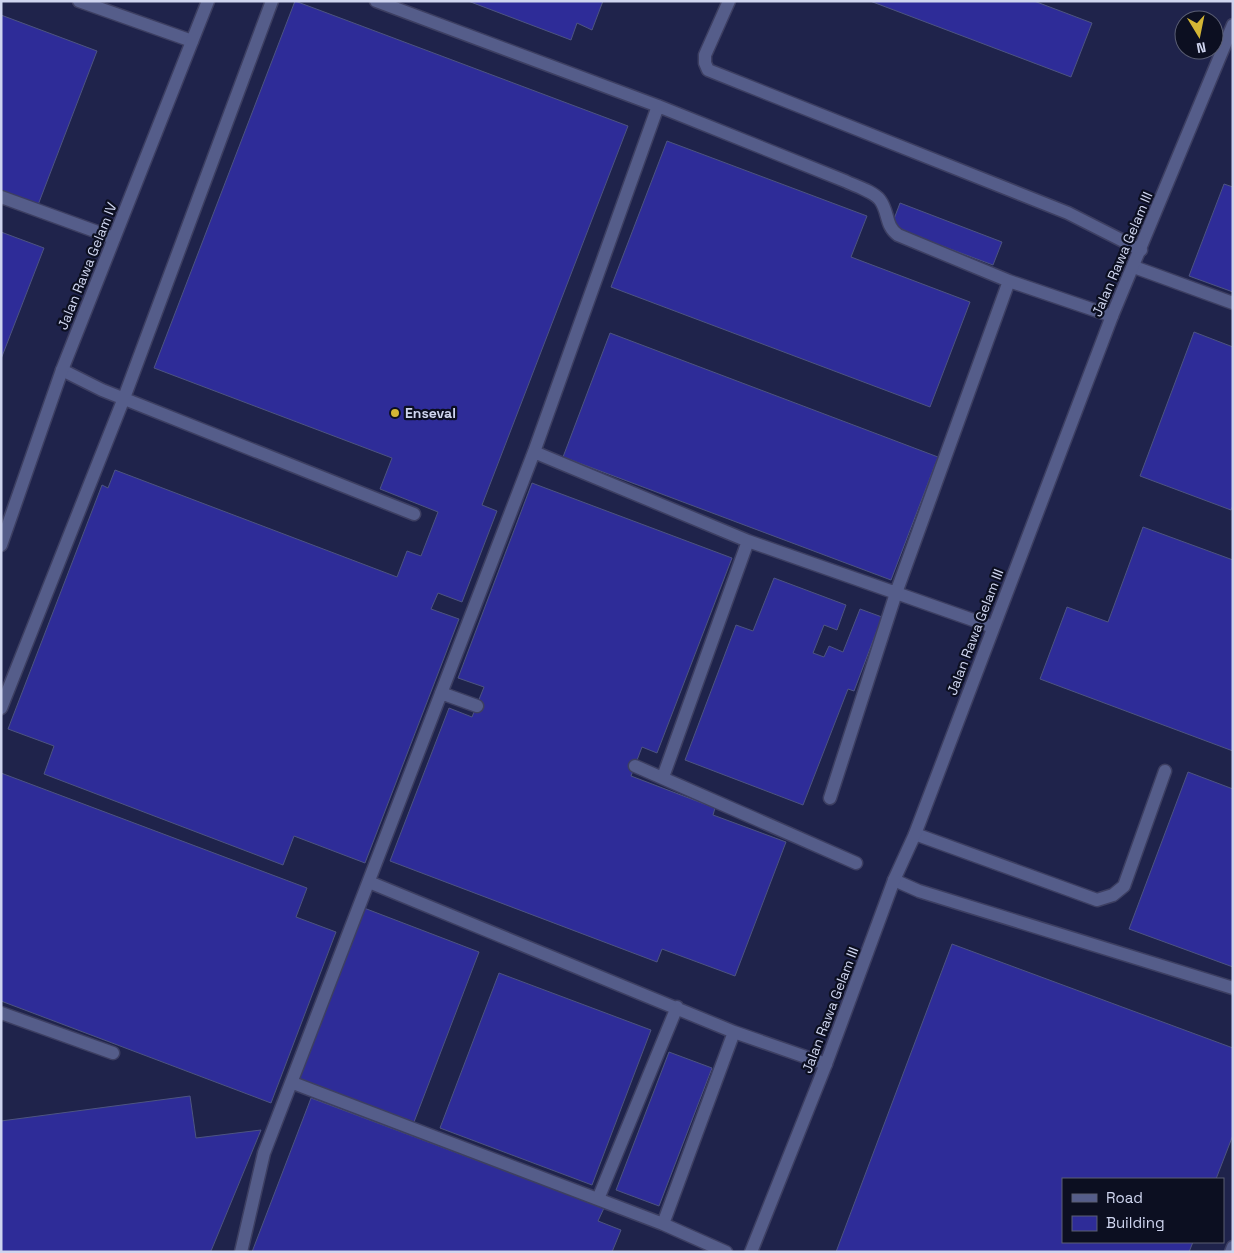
<svg xmlns="http://www.w3.org/2000/svg" width="1234" height="1253" viewBox="0 0 1234 1253" font-family="'Space Grotesk',sans-serif">
	<style>
		.building { fill: #2e2c98; stroke: #4d5481 }
		.lines { fill: none; stroke-linecap: round; stroke-linejoin: round }
		.lane-casing { stroke: #3d3f62; stroke-width: 15 }
		.street-casing { stroke: #3d3f62; stroke-width: 15 }
		.lane { stroke: #555d8a; stroke-width: 12 }
		.street { stroke: #555d8a; stroke-width: 12 }
		.poi-dot { fill: #d4b635; stroke: #0c0f21; stroke-width: 2 }
		.labels { text-anchor: middle; dominant-baseline: central; stroke-width: 4.5; stroke-linejoin: round; paint-order: stroke }
		.street-label { font-size: 14px; fill: #cfd5ef; stroke: #0c0f21 }
		.poi-label { font-size: 14px; font-weight: bold; fill: #cfd5ef; stroke: #0c0f21; text-anchor: start }
	</style>
	<rect width="100%" height="100%" fill="#1f234b"/>
	<path class="building" d="M295,1L628,126L482,505L497,511L462,602L438,593L431,609L459,619L365,863L294,836L283,865L44,774L54,746L8,729L102,485L108,488L115,470L397,577L407,551L421,556L438,512L380,489L392,458L154,368Z
		M468,1H603L592,30L577,23L571,40Z
		M870,1H1034L1092,23L1071,77Z
		M1,15L97,51L38,205L1,191Z
		M667,141L867,216L851,257L970,302L930,407L611,287Z
		M1224,184L1233,187V292L1189,276Z
		M900,203L1002,242L993,265L891,227Z
		M1,232L44,248L1,359Z
		M1194,332L1233,347V505L1231,510L1140,476Z
		M610,333L938,457L891,580L563,457Z
		M532,483L732,558L657,753L642,747L631,776L715,808L713,815L786,842L735,976L662,949L657,962L390,861L449,708L472,717L484,687L458,678Z
		M1143,527L1233,560V751L1040,679L1067,607L1108,622Z
		M774,578L846,605L837,630L824,625L813,653L824,657L829,646L843,652L860,609L882,617L854,691L848,689L803,805L685,760L736,625L753,631Z
		M1188,772L1233,789V967L1129,929Z
		M1,773L307,888L296,917L336,932L271,1103L1,1001Z
		M364,908L479,952L414,1122L298,1079Z
		M952,944L1233,1048V1135L1216,1179H1063V1242H1193L1189,1252H836Z
		M499,973L651,1030L592,1185L440,1128Z
		M669,1052L712,1068L659,1206L616,1190Z
		M190,1096L196,1138L261,1130L211,1251L1,1252V1121Z
		M311,1098L604,1208L598,1221L621,1230L612,1252H252Z"/>
	<g class="lines">
		<g class="lane-casing">
			<path id="lane" d="M79,1L192,41
				M376,1L658,106L845,181C855,186 873,191 880,200C889,212 885,226 898,235L1009,281L1112,316
				M729,1L705,55V63L708,70L1068,213L1141,250
				M1,197L114,238
				M1134,267L1233,303
				M62,370L102,390L414,514
				M534,452L748,541L993,627
				M441,693L477,706
				M1,708L124,398L272,1
				M635,766L856,863
				M663,777L748,541
				M830,798L896,593L1009,281
				M915,834L1097,900L1113,895L1124,886L1165,771
				M894,880L919,891L1233,988
				M369,882L734,1032L826,1064
				M1,1013L113,1053
				M293,1083L663,1224L726,1252
				M598,1199L677,1007
				M663,1224L734,1032
				M241,1252L264,1153L534,452L658,106
				M1231,1252L1233,1247"/>
		</g>
		<g class="street-casing">
			<path id="street" d="M1,545L62,370L208,1
				M751,1252L826,1064L894,880L915,834L1112,316L1233,25"/>
		</g>
		<use href="#lane" class="lane"/>
		<use href="#street" class="street"/>
	</g>
	<circle class="poi-dot" cx="395" cy="413" r="5"/>
	<g class="labels">
		<g class="street-label">
			<text transform="translate(1122 254) rotate(-67)">Jalan Rawa Gelam III</text>
			<text transform="translate(87 266) rotate(-68)">Jalan Rawa Gelam IV</text>
			<text transform="translate(975 632) rotate(-69)">Jalan Rawa Gelam III</text>
			<text transform="translate(830 1010) rotate(-69)">Jalan Rawa Gelam III</text>
		</g>
		<g class="poi-label">
			<text x="405" y="413">Enseval</text>
		</g>
	</g>
	<rect width="1234" height="1253" fill="none" stroke="#cfd5ef" stroke-width="5"/>
	<rect x="1062" y="1178" width="162" height="65" fill="#0c0f21" stroke="#5a5e73"/>
	<rect x="1072" y="1194" width="25" height="8" fill="#555d8a" stroke="#5a5e73"/>
	<text x="1106" y="1203" font-size="15" fill="#cfd5ef">Road</text>
	<rect x="1072" y="1216" width="25" height="15" fill="#2e2c98" stroke="#5a5e73"/>
	<text x="1106" y="1228" font-size="15" fill="#cfd5ef">Building</text>
	<g transform="translate(1199 35) rotate(170)"><circle r="24" fill="#0c0f21" stroke="#5a5e73"/>
	<path d="M0-4L9 19L0 12L-9 19Z" fill="#d4b635"/>
	<text y="-8" font-size="14" font-weight="bold" text-anchor="middle" fill="#cfd5ef">N</text>
	</g>
</svg>
